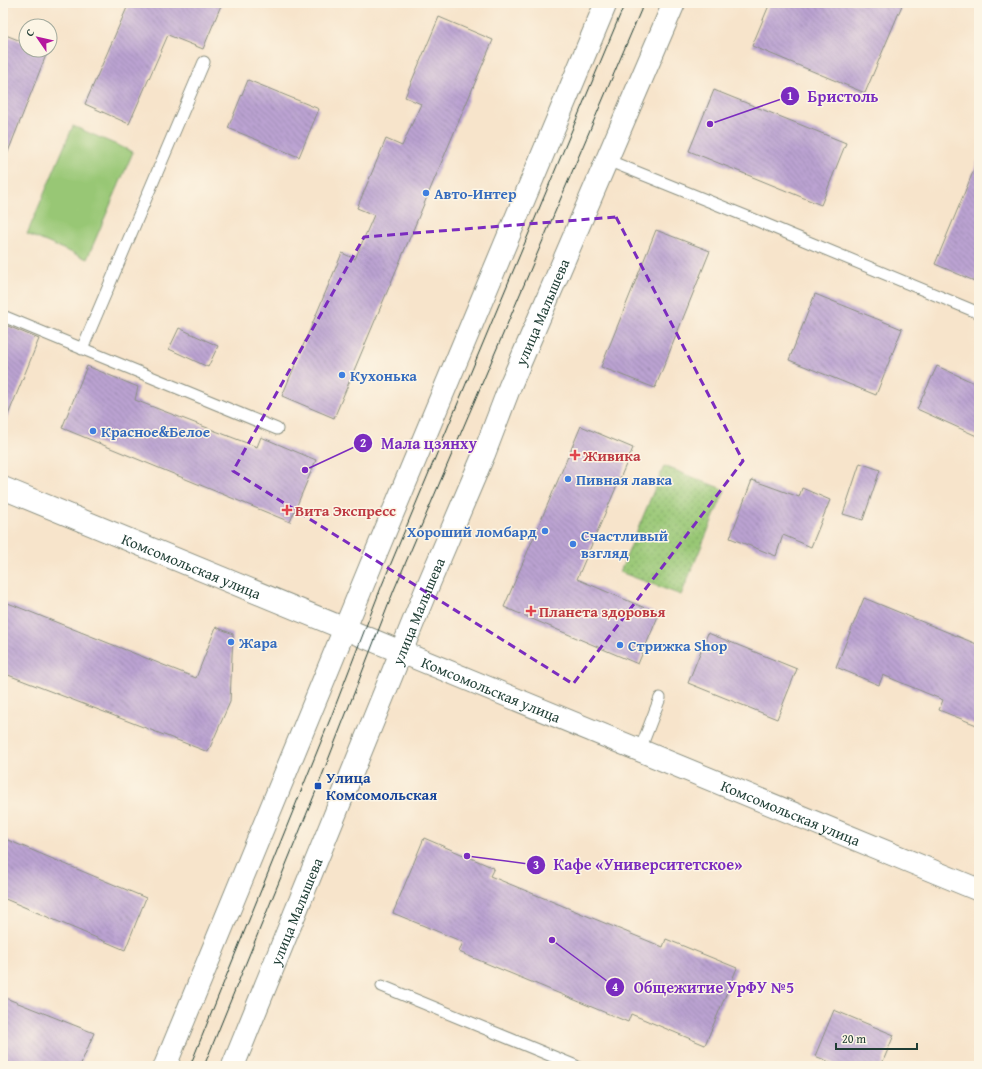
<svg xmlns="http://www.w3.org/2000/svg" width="982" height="1069" viewBox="0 0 982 1069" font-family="'Gentium Book Plus',serif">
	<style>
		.grass { fill: #98c775; stroke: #5c8254 }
		.park { fill: url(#park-dots); stroke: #5c8254 }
		.building { fill: url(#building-back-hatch) }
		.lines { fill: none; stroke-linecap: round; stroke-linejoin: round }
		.service-casing { stroke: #8b9080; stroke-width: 13 }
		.secondary-casing { stroke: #8b9080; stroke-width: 24 }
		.primary-casing { stroke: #8b9080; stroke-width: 24 }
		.service { stroke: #fff; stroke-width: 11 }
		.secondary { stroke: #fff; stroke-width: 22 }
		.primary { stroke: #fff; stroke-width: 22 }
		.tram { stroke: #1f3d34; stroke-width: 1 }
		.marked { fill: none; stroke: #7b2cbf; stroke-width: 3; stroke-dasharray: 8 5; stroke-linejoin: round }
		.shop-dot { fill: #3f7fe0; stroke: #fcf5e5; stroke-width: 1.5 }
		.health-dot { fill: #e0444e; stroke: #fcf5e5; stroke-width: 1.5 }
		.transit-dot { fill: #1a4fb4; stroke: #fcf5e5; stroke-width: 1.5 }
		.labels { text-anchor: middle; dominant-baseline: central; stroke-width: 3; stroke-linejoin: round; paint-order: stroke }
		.shop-label { font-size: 15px; font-weight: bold; fill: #366cbe; stroke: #fcf5e5; text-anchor: start }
		.street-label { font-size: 15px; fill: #1f3d34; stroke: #fcf5e5 }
		.health-label { font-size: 15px; font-weight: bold; fill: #be3a42; stroke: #fcf5e5; text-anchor: start }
		.transit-label { font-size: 15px; font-weight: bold; fill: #164399; stroke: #fcf5e5; text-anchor: start }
		.leader { fill: none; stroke: #7b2cbf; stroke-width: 1.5 }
		.callout-dot { fill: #7b2cbf; stroke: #fcf5e5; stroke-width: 1.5 }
		.mark-label { font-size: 12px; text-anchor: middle; font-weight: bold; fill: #fff }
		.callout-label { font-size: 16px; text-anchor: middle; font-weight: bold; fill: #7b2cbf; stroke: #fcf5e5; stroke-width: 3; stroke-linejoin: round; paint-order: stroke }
	</style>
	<defs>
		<pattern id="park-dots" width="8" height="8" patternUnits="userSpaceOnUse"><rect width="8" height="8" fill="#98c775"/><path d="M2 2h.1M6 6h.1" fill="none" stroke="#7ba361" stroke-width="1.8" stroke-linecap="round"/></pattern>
		<pattern id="building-back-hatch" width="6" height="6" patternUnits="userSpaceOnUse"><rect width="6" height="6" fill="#bba3d2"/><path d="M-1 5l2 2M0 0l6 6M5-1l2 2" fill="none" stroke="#9786ab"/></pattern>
	</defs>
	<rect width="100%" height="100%" fill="#fcf5e5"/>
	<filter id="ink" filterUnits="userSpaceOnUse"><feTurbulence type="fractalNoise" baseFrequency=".025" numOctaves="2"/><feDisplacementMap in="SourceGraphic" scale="8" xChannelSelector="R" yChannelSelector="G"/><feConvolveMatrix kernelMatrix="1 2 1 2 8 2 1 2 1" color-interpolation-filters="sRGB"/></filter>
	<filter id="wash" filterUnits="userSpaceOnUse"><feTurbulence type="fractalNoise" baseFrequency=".012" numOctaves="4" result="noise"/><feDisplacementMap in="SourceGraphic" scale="16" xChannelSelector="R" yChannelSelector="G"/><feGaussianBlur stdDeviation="0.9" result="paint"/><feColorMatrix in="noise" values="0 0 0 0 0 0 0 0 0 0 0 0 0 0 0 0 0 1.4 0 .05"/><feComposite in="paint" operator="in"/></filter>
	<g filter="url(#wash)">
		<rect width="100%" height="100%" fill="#f7e4cb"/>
		<path class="grass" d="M73,126L133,152L87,259L27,234Z"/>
		<path class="park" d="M664,466L725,490L681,595L620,572Z"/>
		<g id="blocks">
			<path class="building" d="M129,3H222L203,49L168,35L129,124L85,104Z
				M770,3H903L865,93L752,46Z
				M439,17L493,40L334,418L282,396L342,253L355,259L374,215L357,208L386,139L402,146L421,104L405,97Z
				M3,34L26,43V50H48L4,162L3,161Z
				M248,80L319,109L299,157L228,128Z
				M714,90L846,143L821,205L689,151Z
				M978,160H979V283L935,264Z
				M656,230L710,251L655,388L601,367Z
				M815,294L902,329L876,395L789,360Z
				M3,324L39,339L4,425H3Z
				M179,328L218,346L208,367L169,349Z
				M87,366L138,387L135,400L257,447L261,437L316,460L290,522L62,428Z
				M937,366L979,385V437L917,409Z
				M581,426L633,448L577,579L659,614L638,664L504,607Z
				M860,463L880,470L863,520L843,514Z
				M752,480L799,497L802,488L830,500L811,547L783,535L776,556L730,538Z
				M864,598L979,645V726L939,710L943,700L883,675L879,685L836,667Z
				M3,601L196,678L216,627L233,634L230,702L208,752L3,673Z
				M708,633L797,669L777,719L688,683Z
				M3,838L146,898L125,950L3,898Z
				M424,838L494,868L490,876L663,947L666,939L737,968L705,1045L631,1014L628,1022L459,952L463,942L393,913Z
				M3,997L94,1033L80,1066H3Z
				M834,1010L894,1035L881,1066H840L815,1056Z"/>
		</g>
	</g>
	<g filter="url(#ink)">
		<use href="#blocks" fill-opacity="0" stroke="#8b9080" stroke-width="1"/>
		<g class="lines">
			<g class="service-casing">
				<path id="service" d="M607,160L753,219L979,313
					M3,316L277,429
					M82,349L204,62
					M640,750L660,698
					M382,986L576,1066"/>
			</g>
			<g class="secondary-casing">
				<g id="secondary">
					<path id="s1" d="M3,488L979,890"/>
				</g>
			</g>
			<g class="primary-casing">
				<g id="primary">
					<path d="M165,1066L371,565L606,3"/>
					<path id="s2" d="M233,1066L427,588L484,454L510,386L674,3"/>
				</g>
			</g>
			<use href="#service" class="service"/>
			<use href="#secondary" class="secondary"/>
			<use href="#primary" class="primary"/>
			<path class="tram" d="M190,1066L331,717L382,585L625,3
				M204,1066L318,786L394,590L644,3"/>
		</g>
	</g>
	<path class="marked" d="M616,217L743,461L573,684L233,471L364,237Z"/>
	<g class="shop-dot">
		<circle cx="426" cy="193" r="4"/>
		<circle cx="342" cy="375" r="4"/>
		<circle cx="93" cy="431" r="4"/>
		<circle cx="568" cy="479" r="4"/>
		<circle cx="545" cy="531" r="4"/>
		<circle cx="573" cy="544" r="4"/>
		<circle cx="231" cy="642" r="4"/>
		<circle cx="620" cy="645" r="4"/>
	</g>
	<g class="health-dot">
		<path d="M573 449h4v4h4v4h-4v4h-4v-4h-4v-4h4z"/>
		<path d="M285 504h4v4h4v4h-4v4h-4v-4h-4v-4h4z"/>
		<path d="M529 605h4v4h4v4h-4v4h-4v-4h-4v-4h4z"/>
	</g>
	<rect class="transit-dot" x="314" y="782" width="8" height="8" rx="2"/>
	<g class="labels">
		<g class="shop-label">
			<text x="434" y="193">Авто-Интер</text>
			<text x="350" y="375">Кухонька</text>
			<text x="101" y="431">Красное&amp;Белое</text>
			<text x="576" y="479">Пивная лавка</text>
			<text x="537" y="531" text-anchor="end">Хороший ломбард</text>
			<text x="581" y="535">Счастливый<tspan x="581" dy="17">взгляд</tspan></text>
			<text x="239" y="642">Жара</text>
			<text x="628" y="645">Стрижка Shop</text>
		</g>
		<g class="street-label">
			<text stroke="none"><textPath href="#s2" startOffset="815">улица Малышева</textPath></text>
			<text stroke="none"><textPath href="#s1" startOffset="204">Комсомольская улица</textPath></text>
			<text stroke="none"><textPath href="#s2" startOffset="491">улица Малышева</textPath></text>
			<text stroke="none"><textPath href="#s1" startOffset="528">Комсомольская улица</textPath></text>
			<text stroke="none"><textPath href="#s1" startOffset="852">Комсомольская улица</textPath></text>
			<text stroke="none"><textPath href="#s2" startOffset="167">улица Малышева</textPath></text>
		</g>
		<g class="health-label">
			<text x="583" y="455">Живика</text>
			<text x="295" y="510">Вита Экспресс</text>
			<text x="539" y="611">Планета здоровья</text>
		</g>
		<g class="transit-label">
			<text x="326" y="777">Улица<tspan x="326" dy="17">Комсомольская</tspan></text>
		</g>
	</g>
	<path class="leader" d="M710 124L790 96M305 470L363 443M467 856L536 865M552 940L615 987"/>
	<g class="callout-dot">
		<circle cx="710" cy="124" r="4"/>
		<circle cx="305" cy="470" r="4"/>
		<circle cx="467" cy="856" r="4"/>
		<circle cx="552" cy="940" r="4"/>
		<circle cx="790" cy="96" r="10"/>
		<circle cx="363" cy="443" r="10"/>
		<circle cx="536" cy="865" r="10"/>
		<circle cx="615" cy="987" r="10"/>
	</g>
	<g class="mark-label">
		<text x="790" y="100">1</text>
		<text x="363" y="447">2</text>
		<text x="536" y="869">3</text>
		<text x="615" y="991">4</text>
	</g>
	<g class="callout-label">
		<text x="843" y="102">Бристоль</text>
		<text x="429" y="449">Мала цзянху</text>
		<text x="648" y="870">Кафе «Университетское»</text>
		<text x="714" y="993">Общежитие УрФУ №5</text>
	</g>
	<rect width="982" height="1069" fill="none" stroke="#fcf5e5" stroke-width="16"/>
	<g transform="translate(38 38) rotate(304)"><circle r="19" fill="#fcf5e5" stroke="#a4ab9e"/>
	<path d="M0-3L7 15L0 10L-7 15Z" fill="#b5179e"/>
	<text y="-6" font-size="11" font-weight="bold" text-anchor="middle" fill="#1f3d34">С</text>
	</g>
	<path d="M836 1043v6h81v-6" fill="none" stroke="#1f3d34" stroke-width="2"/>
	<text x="842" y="1043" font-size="12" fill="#1f3d34" stroke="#fcf5e5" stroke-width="3" paint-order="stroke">20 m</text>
</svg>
